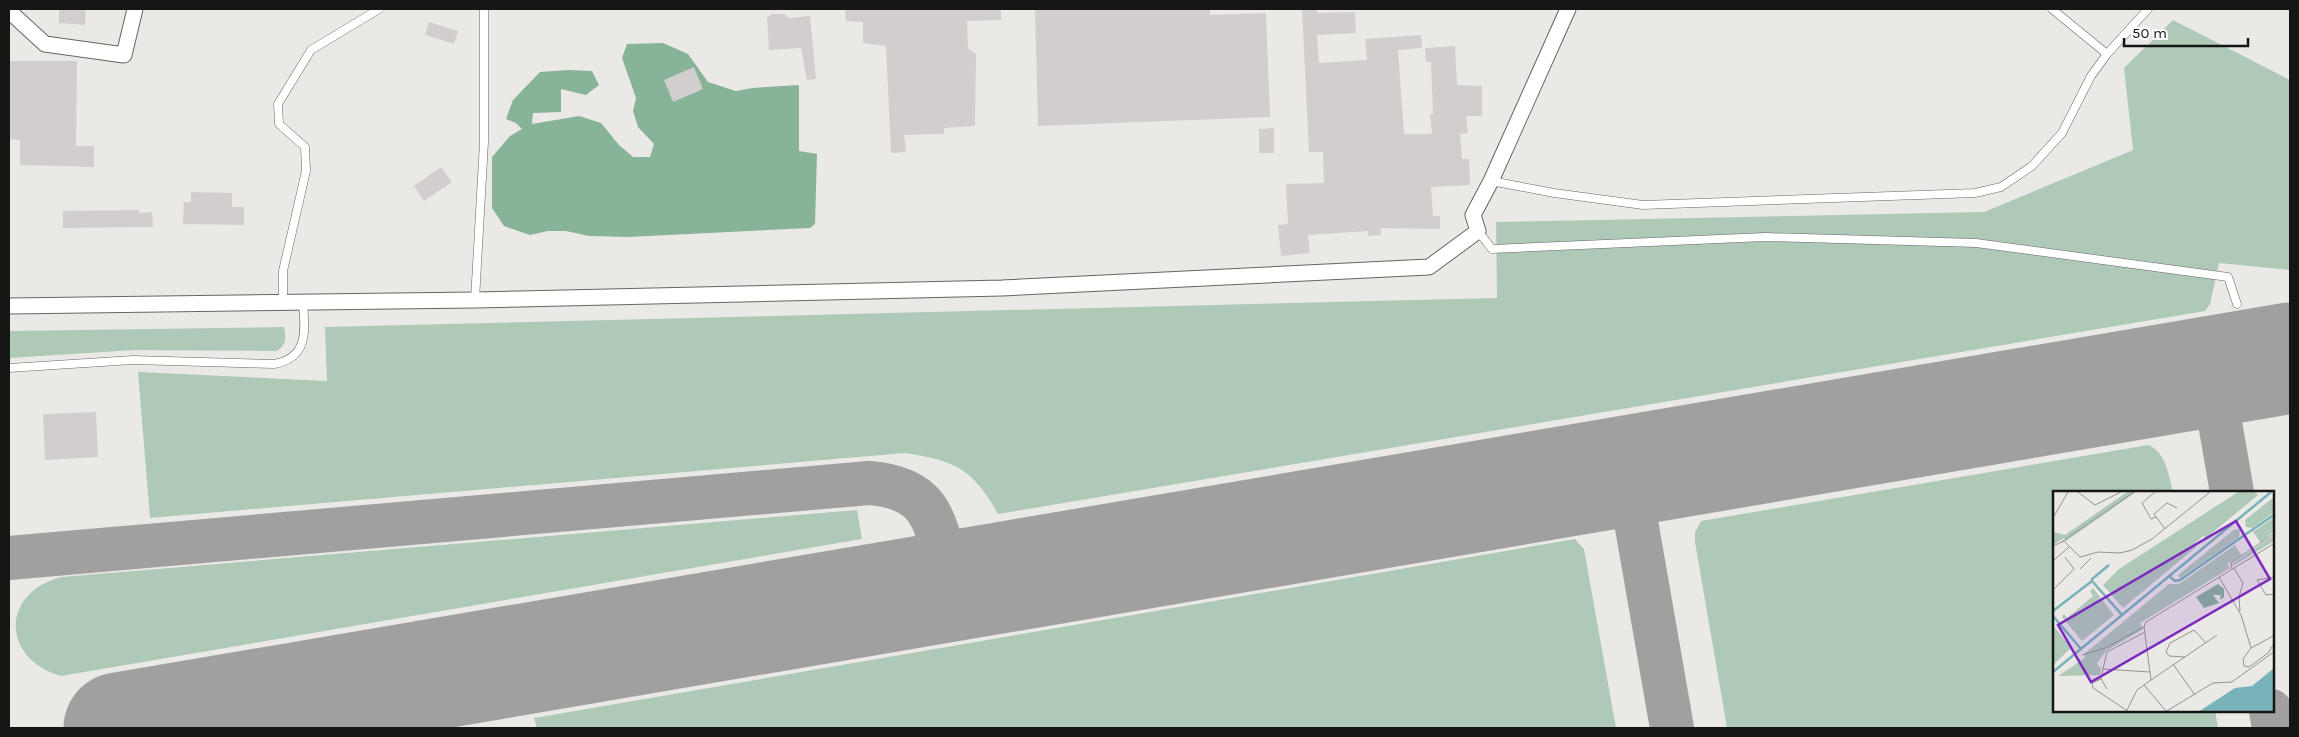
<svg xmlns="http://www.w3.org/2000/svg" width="2299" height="737" viewBox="0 0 2299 737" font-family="Karla,sans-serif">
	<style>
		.green { fill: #aec9b8 }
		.forest { fill: #87b398 }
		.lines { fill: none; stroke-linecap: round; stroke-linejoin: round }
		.taxiway { stroke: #a2a09e; stroke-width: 44 }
		.runway { stroke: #a2a09e; stroke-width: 111 }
		.building { fill: #d2cecd }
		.lane-casing { stroke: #676563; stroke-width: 9 }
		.street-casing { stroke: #676563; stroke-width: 17 }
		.lane { stroke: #fff; stroke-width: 8 }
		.street { stroke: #fff; stroke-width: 15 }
		.inset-river { fill: none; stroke: #78b3ba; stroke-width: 2.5 }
		.inset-road { fill: none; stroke: #959492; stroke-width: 1 }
		.view { fill: #7b2cbf; fill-opacity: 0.15; stroke: #7b2cbf; stroke-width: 2.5 }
		.inset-edge { fill: none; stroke: #151514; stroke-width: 2.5 }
	</style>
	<rect width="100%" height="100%" fill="#ebe9e6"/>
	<path class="green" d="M2173,20L2290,80V270L2219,263L2210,304L2205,311L998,514C973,469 956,461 905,453L150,518L138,372L327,381L325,327L1497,298L1496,222L1984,212L2133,150L2124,68Z
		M284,327C286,337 287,344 277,351L135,350L9,358V331Z
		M2148,445C2165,451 2169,475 2173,492H2054V711H2215L2218,728H1727L1695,542V532L1701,521Z
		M857,510L862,539L61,676C1,659 0,592 62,577Z
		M1575,539L1584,549L1616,728H537L534,718Z"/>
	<path class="forest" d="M663,43L688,54L708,82L736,91L752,88L799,85V151L817,154L815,224L810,228L628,237L589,236L566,231H548L530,235L504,226L492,208V157L510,136L522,129L516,123L506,119L513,100L540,72L568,70L592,71L599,85L586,95L561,89V112L533,113L532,124L579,116L601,123L619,145L633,157H650L654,144L638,127L633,111L636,98L622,58L627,44Z"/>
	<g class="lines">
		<path class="taxiway" d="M2211,371L2232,492
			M1627,470L1672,728
			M9,558L869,483C939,488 936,530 950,587
			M2271,711L2274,728"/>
		<path class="runway" d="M119,728L2290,358"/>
	</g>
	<path class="building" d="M59,9H86L85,25L59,23Z
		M845,9H1001V20L967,21L968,48L976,54L975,126L944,128V134L904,135L906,152L891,153L886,46L863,43V22L846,21Z
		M1035,9H1210V15L1266,13L1270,117L1038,126Z
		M1302,9H1316L1317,13L1355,12L1356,33L1317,35L1319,63L1367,60L1365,39L1421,35L1422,48L1398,50L1404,134H1432L1430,114H1433L1431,62H1426L1425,48L1455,46L1457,85L1482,86V116H1466L1468,133L1460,134L1462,159H1469L1470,185L1431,187L1433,216H1440V229L1381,228V235L1368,236V231L1308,235L1310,253L1281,256L1278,225L1288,224L1286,184L1324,183L1323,152H1309Z
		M772,14H784L789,18L810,16L816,79L807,80L801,48L769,50L767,17Z
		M429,22L458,31L454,44L425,35Z
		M9,61H77L76,146H94V167L20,165V140L9,139Z
		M694,67L703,89L673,102L664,80Z
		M1274,128V153H1259V129Z
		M441,167L452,182L424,201L414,186Z
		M191,192L232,193V207H244V225L183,224L184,202H191Z
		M139,210V213L152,212L153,227L63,228V211Z
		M96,412L98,457L45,460L43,414Z"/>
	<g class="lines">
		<g class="lane-casing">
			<path id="lane" d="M2107,54L2148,9
				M1491,181L1554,193L1643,205L1975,193L2001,187L2032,166L2062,133L2091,76L2107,54L2052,9
				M1478,231L1492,249L1765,237L1976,243L2228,277L2237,304
				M475,300L484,142V9
				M283,302V271L306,171L305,147L279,124L278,104L311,50L379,9
				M9,368L133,360L274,364C309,358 305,330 303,302"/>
		</g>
		<g class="street-casing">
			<path id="street" d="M9,11L45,44L124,55L135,9
				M9,306L475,300L1002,288L1429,267L1478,231L1473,215L1491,181L1568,9"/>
		</g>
		<use href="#lane" class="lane"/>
		<use href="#street" class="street"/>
	</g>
	<g transform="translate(2053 491)">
		<rect width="221" height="221" fill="#ebe9e6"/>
		<path d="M74,1H83L13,50L11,47L0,54V41L12,44ZM185,1H202L205,4L153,47L150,45L141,53L143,56L70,117L50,94L66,78ZM221,6V21L199,37L193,36L192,29ZM221,26V40L208,52L200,41ZM182,38L187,39L186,46L127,87L125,84ZM221,44V50L180,75L179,73ZM182,54L189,65L174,73L177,77L87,132L90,138L53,160L44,172L48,178L47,184L5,185L32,167L31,163L116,93H126ZM40,97L61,124L29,150L9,126L11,123L14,127L40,105L37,100ZM0,134L18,157L0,174Z" fill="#aec9b8"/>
		<path d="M165,93L171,98V106L167,109L168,104H160L166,112L151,117L143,106Z" fill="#87b398"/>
		<path d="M221,177V221H145L182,197L199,195Z" fill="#78b3ba"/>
		<path class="inset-river" d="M116,85L122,90L127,89L222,23M38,89L56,74M0,120L39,90L69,124M0,125L28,158M0,181L218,1"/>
		<path class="inset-road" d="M25,1L42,14L68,1M102,1L89,12L98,28L103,26M0,27L15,1M112,38L101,23L114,12L124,17M10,50L81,1M0,55L11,50L27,66L45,61L67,62L79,59L99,48L157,1M0,70L16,56M181,77L190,92L186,106L187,120M27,78L38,67M179,78L178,72L222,42M166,86L188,124L198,157M222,86L204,89L213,104L222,103M0,99L21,78L12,66M92,141L54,161L50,178L97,181M222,144L198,157L190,168L191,175L196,176L215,162L222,151M29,164L52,157L91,136M132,166L116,165L113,161L117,152L141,139L153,152M120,173L142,204M50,178L48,188L54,198M48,188L39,192L40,197L76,221M98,189L164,144M91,194L113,220M74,219L84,199L98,189L91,136L93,131L222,52M112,221L160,192L179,191L222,160"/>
		<path class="view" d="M183,30L217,88L38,191L5,134Z"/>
		<rect width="221" height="221" class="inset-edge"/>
	</g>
	<rect width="2299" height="737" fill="none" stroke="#151514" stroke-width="20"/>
	<path d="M2124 38v8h124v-8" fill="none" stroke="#151514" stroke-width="2.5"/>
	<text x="2132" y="38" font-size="15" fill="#151514" stroke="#ffffff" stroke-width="4" paint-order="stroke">50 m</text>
</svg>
